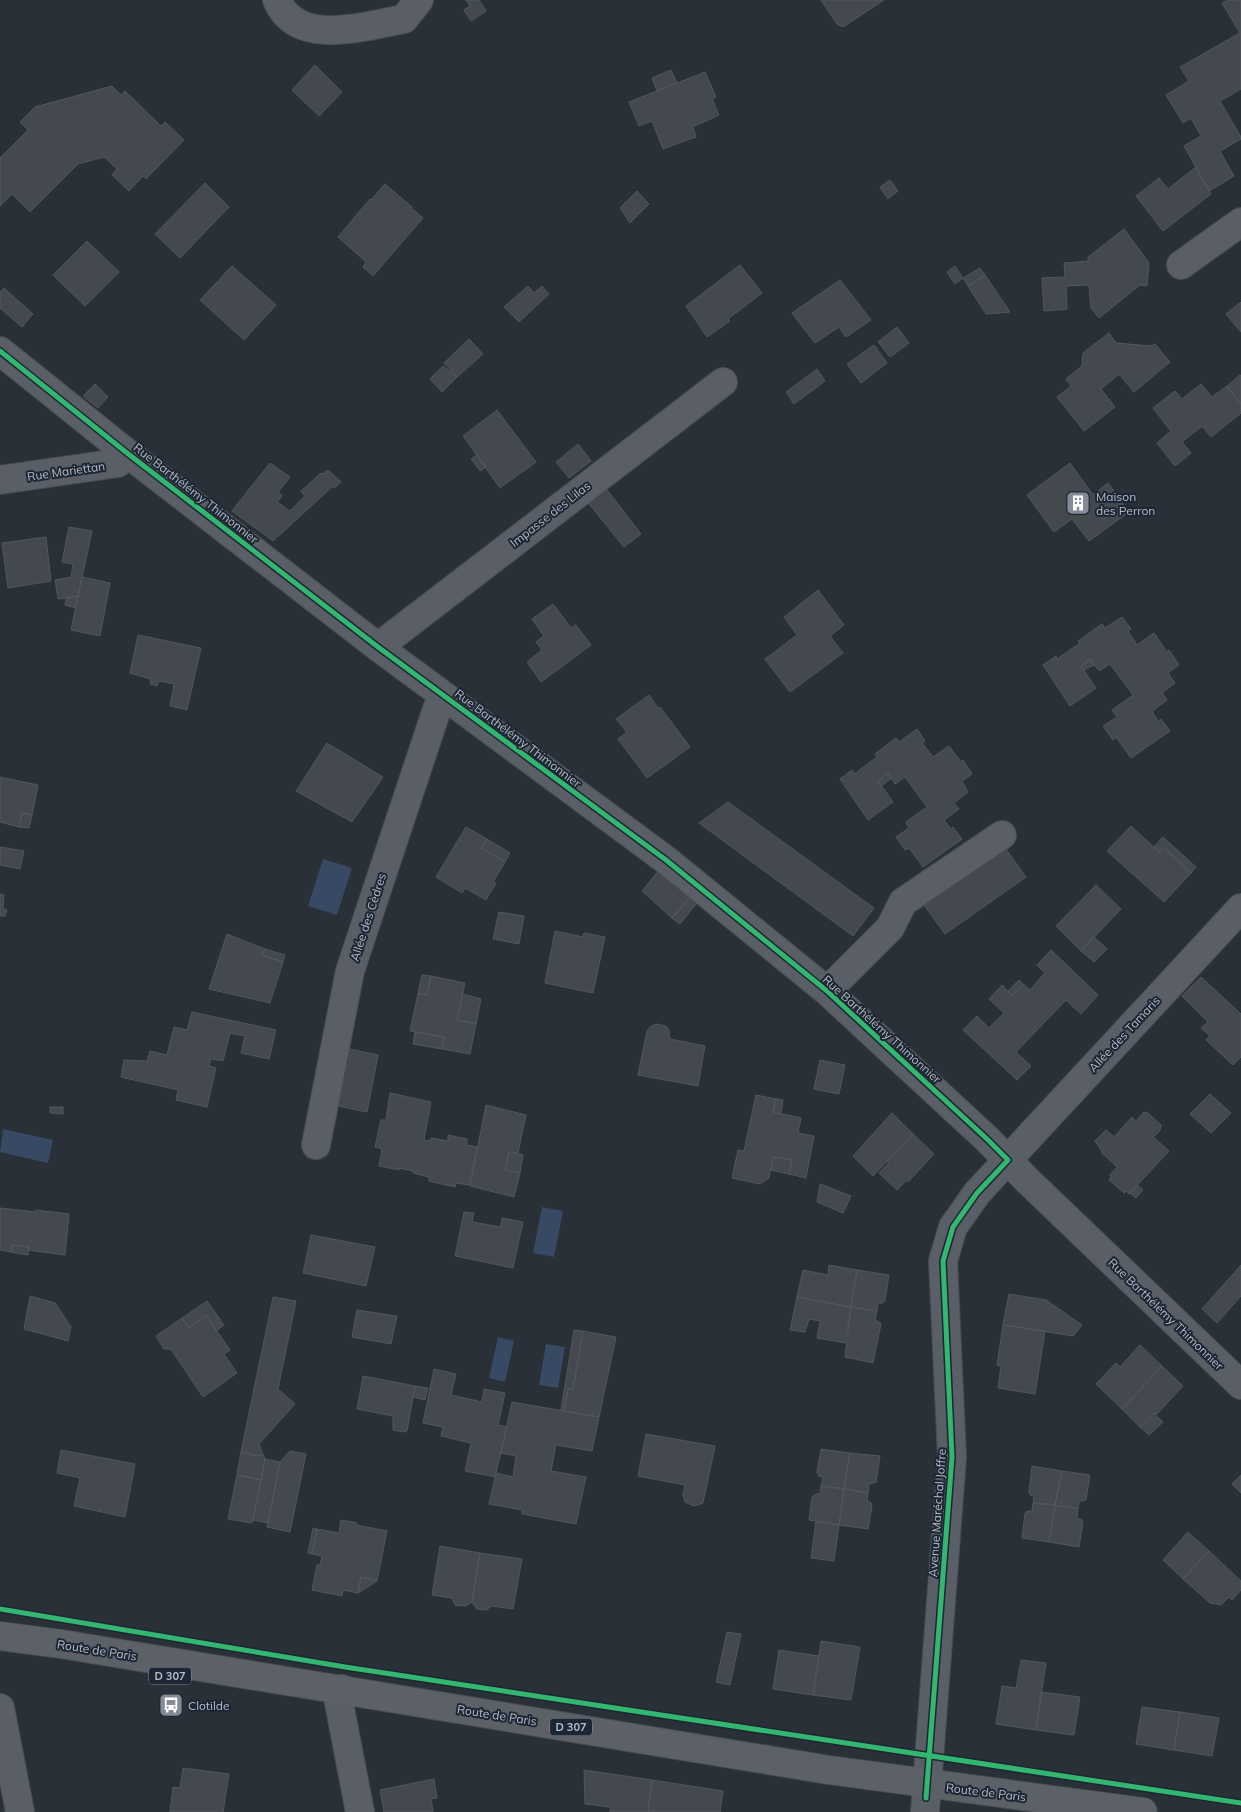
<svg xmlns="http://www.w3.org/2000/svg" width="1241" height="1812" viewBox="0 0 1241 1812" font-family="Mulish,sans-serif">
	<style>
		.water { fill: #384963 }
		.building { fill: #444950; stroke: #52575f }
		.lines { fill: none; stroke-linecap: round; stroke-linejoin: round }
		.minor-casing { stroke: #484c53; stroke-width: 30 }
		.major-casing { stroke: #484c55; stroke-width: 30 }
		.minor { stroke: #5a5e66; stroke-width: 28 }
		.major { stroke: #5c6168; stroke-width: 28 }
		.cycleway-casing { stroke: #1d2633; stroke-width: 8 }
		.cycleway { stroke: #33b770; stroke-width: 5 }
		.labels { text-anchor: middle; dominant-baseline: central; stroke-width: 4; stroke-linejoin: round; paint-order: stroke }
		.shield { fill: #1d2633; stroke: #878f9c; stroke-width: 1 }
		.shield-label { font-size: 11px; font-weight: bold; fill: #b4bcc9 }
		.street-label { font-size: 12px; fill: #b4bcc9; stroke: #1d2633 }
		.poi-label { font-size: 12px; fill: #b4bcc9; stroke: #1d2633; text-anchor: start }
	</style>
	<rect width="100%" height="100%" fill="#2a3038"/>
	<path class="water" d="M323,859L352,868L337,915L308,906Z
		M3,1129L53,1140L48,1163L0,1152Z
		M542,1207L563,1211L554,1257L533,1253Z
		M498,1337L514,1341L505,1382L489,1378Z
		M546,1344L565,1347L558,1388L539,1385Z"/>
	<path class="building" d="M466,0H479L486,11L471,21L464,10L470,6Z
		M821,0H884L843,27L837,24Z
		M1228,0H1241V89L1220,101L1241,137V139L1220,151L1234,176L1209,191L1184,146L1201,136L1191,118L1183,123L1166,95L1189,81L1180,67L1240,33L1222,3Z
		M315,65L342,92L319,116L292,90Z
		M671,70L677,83L657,91L652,78Z
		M705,72L716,97L712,99L719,115L693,127L696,137L663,149L652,121L639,126L629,102Z
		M112,86L121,95L125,91L161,126L165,122L184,140L146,179L143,176L129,191L112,175L117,169L104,157L78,164L30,212L12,194L0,206V158L28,130L20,122L35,107Z
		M1196,167L1211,194L1163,231L1136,196L1159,178L1168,189Z
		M890,180L898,191L888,199L880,187Z
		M205,183L229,207L180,258L155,234Z
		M385,184L412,207L411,208L423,218L373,276L363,267L366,262L338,237L370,199L371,200Z
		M637,191L649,204L630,223L620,208Z
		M1124,229L1149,263L1147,286L1140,285L1099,318L1091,308L1089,285L1066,286L1067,309L1044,311L1042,278L1065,277L1064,263L1088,261V257Z
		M87,241L119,272L85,306L53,275Z
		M740,265L762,293L728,319L730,321L707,337L686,306Z
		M232,266L276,305L244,340L200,300Z
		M955,266L963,278L955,284L947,272Z
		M980,268L985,275L968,286L963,278Z
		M985,275L1010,312L986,314L968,286Z
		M840,280L871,320L846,337L839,327L815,343L792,313Z
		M528,286L534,293L542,286L549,294L519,322L504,307Z
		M4,288L33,314L22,327L0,308V292Z
		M1241,302V332L1226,314Z
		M897,327L909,343L890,357L878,342Z
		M1109,333L1116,343L1151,346L1155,344L1170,362L1134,392L1119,374L1101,389L1115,407L1084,431L1057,397L1071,386L1066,379L1082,366L1083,353Z
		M469,339L483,354L457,377L444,363Z
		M874,345L887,363L861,383L847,364Z
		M443,366L457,377L442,392L430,379Z
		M817,369L825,381L794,404L786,392Z
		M1240,375L1241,376V404L1227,386Z
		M95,384L108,397L98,408L83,396Z
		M1201,384L1212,397L1227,386L1241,404V413L1211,437L1202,426L1182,442L1191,453L1175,466L1157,443L1171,431L1153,408L1175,391L1182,399Z
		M497,410L536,462L500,488L463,436Z
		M578,444L591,461L569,478L556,462Z
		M477,455L486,467L480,471L471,459Z
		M270,463L290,477L278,492L282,496L277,502L290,511L305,496L301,491L321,473L322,474L328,470L341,482L334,488L333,486L273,541L232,511Z
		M1070,463L1093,495L1108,483L1129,512L1089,541L1072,519L1054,532L1027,495Z
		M604,486L641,534L624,547L586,500Z
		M69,527L92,531L78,596L58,599L55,580L71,577L73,564L62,562Z
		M46,537L51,581L8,588L2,543Z
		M82,577L110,583L100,636L71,630Z
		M818,590L844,625L830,636L843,653L790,692L765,659L797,635L784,617Z
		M78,596L75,608L65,605L66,598Z
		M553,604L571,628L576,625L591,645L541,682L527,662L542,650L536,642L544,636L532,619Z
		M1122,617L1131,629L1128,631L1137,645L1154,633L1167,652L1169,650L1179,665L1168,673L1175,683L1162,693L1167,700L1152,711L1158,721L1161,719L1170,731L1131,758L1116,737L1113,740L1103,726L1117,717L1112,710L1133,695L1110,664L1099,671L1090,659L1081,666L1096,688L1070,706L1043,665L1056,656L1057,659L1080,643L1078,641L1102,624L1105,628Z
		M138,635L201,648L187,710L170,706L174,684L159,681L157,686L150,684L151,679L130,673Z
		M1090,659L1094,665L1084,670L1081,666Z
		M649,695L658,708L660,707L690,747L647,778L618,739L627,732L616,719Z
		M917,729L925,741L922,743L933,757L949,746L961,762L963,760L972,774L962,781L968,792L954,803L959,809L944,820L951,829L953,827L962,839L923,867L909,848L905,850L896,837L909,828L906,822L927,807L905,777L895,784L888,773L878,781L893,802L868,820L840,779L852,770L854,774L877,757L875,754L896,738L899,742Z
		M327,743L383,777L352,822L296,791Z
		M888,773L891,779L881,786L878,781Z
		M0,777L38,785L32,815L22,813L19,827L0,822Z
		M728,802L874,908L853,936L699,823Z
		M22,813L32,815L29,828L19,827Z
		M1131,826L1159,852L1163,847L1191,873L1164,902L1107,851Z
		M466,827L487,839L481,848L505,862L493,882L496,883L486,900L465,888L462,893L436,877Z
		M1163,837L1196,867L1191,873L1163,847L1159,852L1154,847Z
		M487,839L510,853L505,862L481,848Z
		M0,847L24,851L20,869L0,865Z
		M1005,848L1026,877L945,934L924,905Z
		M659,870L690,897L672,918L642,891Z
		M1096,885L1121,909L1081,951L1056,926Z
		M0,894L4,895L3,908L7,910L5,916H0Z
		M690,897L697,903L680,924L672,918Z
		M499,912L524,916L519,944L493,939Z
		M555,931L583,937L584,933L605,937L593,993L545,983Z
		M227,934L265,949L262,955L283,962L270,1003L209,989Z
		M1094,937L1107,949L1094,962L1081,951Z
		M265,949L285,955L283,962L262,955Z
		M1051,950L1098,995L1081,1014L1066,1000L1016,1052L1031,1066L1017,1080L963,1030L977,1016L989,1028L1004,1013L989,999L1002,985L1012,996L1023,984L1030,990L1045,973L1037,965Z
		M422,975L431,976L427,995L418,994Z
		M431,976L465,983L457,1020L476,1024L470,1054L442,1049L444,1037L410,1031L418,994L427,995Z
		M1201,977L1241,1014V1057L1233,1065L1206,1040L1210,1036L1201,1028L1208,1022L1182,996Z
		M1019,980L1023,984L1012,996L1008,991Z
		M463,994L481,999L476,1024L457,1020Z
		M192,1012L276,1030L269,1059L241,1053L245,1036L230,1033L223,1061L211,1059L209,1066L216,1068L207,1107L176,1100L178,1090L121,1077L124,1060L147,1061L150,1051L167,1055L174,1027L187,1030Z
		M657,1024L666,1026L669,1031L670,1039L705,1046L698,1086L638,1075L647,1031L651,1026Z
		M415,1032L444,1037L442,1049L413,1044Z
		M349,1049L378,1055L367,1112L338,1106Z
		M820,1060L845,1065L839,1094L814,1089Z
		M390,1093L431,1102L424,1140L430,1141L431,1138L448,1141V1135L467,1139V1145L477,1147L469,1185L456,1183L455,1187L429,1181V1177L413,1173V1171L399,1168V1170L379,1166L382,1149L375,1147L381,1120H386Z
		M1210,1094L1231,1113L1211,1133L1190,1114Z
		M756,1095L776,1099L773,1112L801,1118L798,1133L814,1136L806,1178L789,1174L792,1160L773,1157L769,1178L760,1184L732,1178L738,1150L744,1151Z
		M776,1099L783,1100L781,1114L773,1112Z
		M486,1105L526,1115L518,1153L509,1152L505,1170L520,1173L514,1197L470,1186Z
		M50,1107H63V1114L50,1113Z
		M1144,1112L1148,1113L1161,1125L1160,1131L1153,1137L1169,1151L1129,1194L1126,1191L1124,1193L1109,1180L1111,1177L1110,1175L1117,1167L1101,1152L1102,1151L1095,1141L1106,1130L1114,1137L1132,1117L1136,1121Z
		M892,1113L913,1134L873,1176L853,1156Z
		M913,1134L934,1154L908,1182L907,1180L897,1190L879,1173L889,1163L887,1161Z
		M509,1152L523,1155L520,1173L505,1170Z
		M773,1157L792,1160L789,1174L771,1170Z
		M820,1184L851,1196L843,1213L817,1202Z
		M1137,1185L1143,1190L1136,1198L1130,1193Z
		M0,1208L36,1212V1210L69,1214L65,1255L28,1250L29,1247L12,1245L11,1252L0,1250Z
		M464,1212L474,1213L472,1222L501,1227L502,1218L523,1222L513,1268L455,1256Z
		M311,1235L375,1247L366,1286L303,1273Z
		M12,1245L29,1247L28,1255L11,1252Z
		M829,1265L857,1270L851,1307L797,1297L803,1270L828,1275Z
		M1241,1265V1296L1217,1323L1202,1309Z
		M857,1270L889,1275L885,1300L883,1303H878L877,1311L851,1307Z
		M1009,1294L1046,1300L1082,1325L1073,1336L1003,1325Z
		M30,1296L55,1303L71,1327L68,1341L24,1329Z
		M273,1297L296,1301L278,1389L295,1404L259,1444L263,1454L258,1456L241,1452Z
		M797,1297L851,1307L845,1343L817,1338L820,1321L809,1319L805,1332L790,1330Z
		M207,1301L224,1325L216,1331L206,1315L189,1328L182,1318Z
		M851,1307L877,1311L875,1319L881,1324L873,1363L845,1357Z
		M357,1310L397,1316L391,1344L352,1337Z
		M206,1315L230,1350L224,1354L237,1373L203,1397L171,1349H164L156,1336L182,1318L189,1328Z
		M1003,1325L1045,1331L1035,1394L998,1388L1001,1366L997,1365Z
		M574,1330L583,1331L573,1389H568L564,1411L561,1410Z
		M583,1331L616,1337L599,1417L564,1411L568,1389H573Z
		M1140,1345L1162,1366L1122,1409L1096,1384L1116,1363L1120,1367Z
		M1162,1366L1183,1386L1157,1414L1154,1413L1140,1427L1122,1409Z
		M434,1369L456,1374L451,1395L482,1402L484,1389L505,1393L498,1425L507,1427L495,1477L465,1471L471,1443L441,1436L443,1427L423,1423Z
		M363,1376L415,1386L407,1431L403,1432L393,1430V1416L357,1409Z
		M415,1386L428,1388L425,1400L413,1397Z
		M512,1402L599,1417L592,1451L556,1445L551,1471L586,1477L576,1524L522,1514V1510L489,1504L496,1473L513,1477L516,1456L501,1453Z
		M1154,1413L1163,1422L1149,1435L1140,1427Z
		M646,1434L715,1446L703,1503L694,1506L685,1502L683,1495L685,1485L638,1476Z
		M821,1449L850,1453L844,1489L821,1486L823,1477L819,1476L817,1472Z
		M61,1450L135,1464L125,1517L74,1506L80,1478L57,1473Z
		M290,1451L306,1454L290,1532L267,1527L280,1462Z
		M241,1452L258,1456L263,1454L265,1459L261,1480L237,1475Z
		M850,1453L880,1456L876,1482L869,1484L868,1493L844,1489Z
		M265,1459L280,1462L268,1523L253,1520Z
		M1032,1466L1062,1471L1055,1505L1033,1503L1034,1496L1030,1495L1029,1492Z
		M1062,1471L1090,1475L1086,1500L1079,1502L1078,1509L1055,1505Z
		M237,1475L261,1480L252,1523L228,1519Z
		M1241,1475V1493L1232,1484Z
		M821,1486L844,1489L839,1525L809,1520L812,1497L816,1494H820Z
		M844,1489L868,1493L867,1501L871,1503L872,1506L868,1529L839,1525Z
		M1033,1503L1055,1505L1049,1542L1022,1538L1025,1513L1028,1511H1032Z
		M1055,1505L1078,1509L1077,1519H1081L1083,1522L1079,1547L1049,1542Z
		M341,1520L357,1523L356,1525L387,1531L377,1581L361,1577L358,1593L343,1590L342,1596L312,1590L317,1565H320L322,1556L312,1554L317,1529L339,1533Z
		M816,1521L839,1525L834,1561L811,1558Z
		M313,1528L317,1529L312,1554L308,1553Z
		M1188,1532L1209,1551L1183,1579L1163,1560Z
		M440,1546L480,1553L472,1602L465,1606L455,1605L452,1598L432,1595Z
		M1209,1551L1241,1581V1590L1232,1600L1229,1597L1221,1605L1210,1603L1183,1579Z
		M480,1553L522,1559L513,1609L492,1606L486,1610L477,1609L472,1602Z
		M361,1577L377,1581L358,1593Z
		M727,1632L741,1634L730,1685L716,1682Z
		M821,1641L860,1647L851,1700L813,1695Z
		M779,1650L819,1656L813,1695L773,1689Z
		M1021,1660L1046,1663L1036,1730L996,1724L1002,1686L1016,1688Z
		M1041,1692L1080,1697L1074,1735L1036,1730Z
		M1142,1707L1180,1712L1174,1750L1136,1744Z
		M1180,1712L1219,1718L1212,1756L1174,1750Z
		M183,1768L229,1774L223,1812H170L173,1787L180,1788Z
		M584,1770L652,1780L648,1810L655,1812H610L611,1807L585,1804Z
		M434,1779L437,1798L431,1799L433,1812H384L380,1790Z
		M652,1780L723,1791L720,1812H655L648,1810Z"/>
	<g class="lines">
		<g class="minor-casing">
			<path id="minor" d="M277,0C297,48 365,26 404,19L419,0
				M1181,265L1241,222
				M0,351L127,453L378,647L666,860L827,991L987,1139L1028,1181L1241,1385
				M0,480L118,463L127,453
				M378,647L723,382
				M827,991L890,928L903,902L1002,835
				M316,1145L350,971L437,709L445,697
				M342,1689L339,1703L360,1812
				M0,1708L20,1812
				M925,1812L952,1457L943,1261L953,1227L977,1193L1241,908"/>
		</g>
		<g class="major-casing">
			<path id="major" d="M0,1636L61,1644L829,1770L1143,1812"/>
		</g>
		<use href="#minor" class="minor"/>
		<use href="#major" class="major"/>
		<g class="cycleway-casing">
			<path id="cycleway" d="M0,351L127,453L378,647L666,860L827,991L987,1139L1008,1160L977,1193L953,1227L943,1261L952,1457L926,1798
				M0,1609L345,1667L1241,1803"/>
		</g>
		<use href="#cycleway" class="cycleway"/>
	</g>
	<defs>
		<g id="building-square" transform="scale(1.25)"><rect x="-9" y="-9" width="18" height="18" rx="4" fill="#848b96" stroke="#1d2633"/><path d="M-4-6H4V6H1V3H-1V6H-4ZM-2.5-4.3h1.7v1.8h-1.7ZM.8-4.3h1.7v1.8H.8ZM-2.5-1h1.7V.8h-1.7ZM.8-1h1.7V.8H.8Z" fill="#fff"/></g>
		<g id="bus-square" transform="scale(1.25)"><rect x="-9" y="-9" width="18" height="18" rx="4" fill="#848b96" stroke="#1d2633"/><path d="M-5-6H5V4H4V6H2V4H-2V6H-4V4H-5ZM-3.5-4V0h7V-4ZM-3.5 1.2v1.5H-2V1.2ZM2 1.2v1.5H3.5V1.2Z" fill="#fff"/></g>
	</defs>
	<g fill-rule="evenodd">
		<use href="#building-square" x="1078" y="503"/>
		<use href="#bus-square" x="171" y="1705"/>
	</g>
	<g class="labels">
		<g class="shield">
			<rect x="149" y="1667.5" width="42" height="17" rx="4"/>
			<rect x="550" y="1718.5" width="42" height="17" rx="4"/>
		</g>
		<g class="shield-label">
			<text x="170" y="1676">D 307</text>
			<text x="571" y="1727">D 307</text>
		</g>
		<g class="street-label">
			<text transform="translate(66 471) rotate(-8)">Rue Mariettan</text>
			<text transform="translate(196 493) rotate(38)">Rue Barthélémy Thimonnier</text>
			<text transform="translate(550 514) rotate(-38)">Impasse des Lilas</text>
			<text transform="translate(518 738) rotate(37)">Rue Barthélémy Thimonnier</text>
			<text transform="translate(368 917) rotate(-72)">Allée des Cèdres</text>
			<text transform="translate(882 1029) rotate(42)">Rue Barthélémy Thimonnier</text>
			<text transform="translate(1124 1034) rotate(-47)">Allée des Tamaris</text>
			<text transform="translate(1166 1314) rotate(44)">Rue Barthélémy Thimonnier</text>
			<text transform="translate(937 1513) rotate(-86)">Avenue Maréchal Joffre</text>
			<text transform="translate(97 1650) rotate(9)">Route de Paris</text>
			<text transform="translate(497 1715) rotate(9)">Route de Paris</text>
			<text transform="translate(986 1792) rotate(7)">Route de Paris</text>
		</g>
		<g class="poi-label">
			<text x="1096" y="496">Maison<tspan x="1096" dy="14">des Perron</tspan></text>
			<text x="188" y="1705">Clotilde</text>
		</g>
	</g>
</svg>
